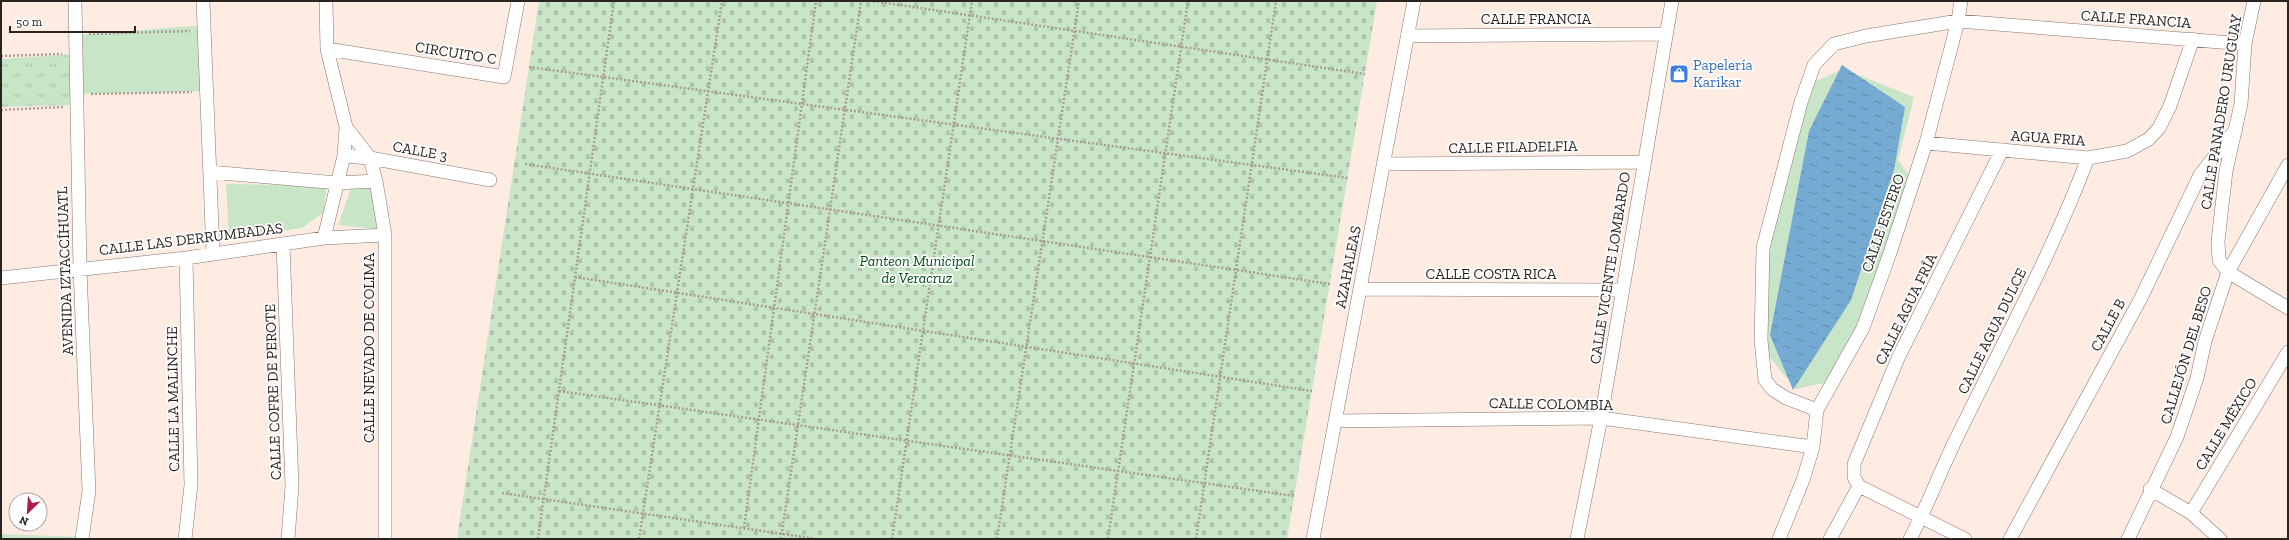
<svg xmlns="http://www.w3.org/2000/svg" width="2289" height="540" viewBox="0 0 2289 540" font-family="'Zilla Slab',serif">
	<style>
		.grass { fill: url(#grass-tufts) }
		.cemetery { fill: url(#cemetery-stones) }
		.green { fill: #c8e5c8 }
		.water { fill: url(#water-ripples) }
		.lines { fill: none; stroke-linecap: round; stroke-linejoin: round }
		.minor-casing { stroke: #85766e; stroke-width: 14 }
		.path { stroke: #aa9d96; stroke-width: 2.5; stroke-dasharray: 2 2; stroke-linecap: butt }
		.minor { stroke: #fff; stroke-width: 13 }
		.labels { text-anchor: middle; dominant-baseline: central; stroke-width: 3.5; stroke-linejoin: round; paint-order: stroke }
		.street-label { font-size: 15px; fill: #2a2420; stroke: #fff }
		.shop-label { font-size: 15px; fill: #366cbe; stroke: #fff; text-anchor: start }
		.park-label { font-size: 15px; font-style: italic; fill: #034d13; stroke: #fff }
	</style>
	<defs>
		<pattern id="grass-tufts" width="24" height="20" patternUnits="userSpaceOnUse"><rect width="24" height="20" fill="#c8e5c8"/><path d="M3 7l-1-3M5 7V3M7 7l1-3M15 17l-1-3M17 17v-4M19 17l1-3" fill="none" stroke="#acc4ac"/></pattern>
		<pattern id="cemetery-stones" width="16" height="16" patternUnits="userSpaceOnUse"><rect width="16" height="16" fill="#c8e5c8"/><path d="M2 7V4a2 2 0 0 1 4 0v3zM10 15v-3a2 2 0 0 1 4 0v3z" fill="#acc4ac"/></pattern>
		<pattern id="water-ripples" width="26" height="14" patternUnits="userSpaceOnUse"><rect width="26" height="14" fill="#75aad2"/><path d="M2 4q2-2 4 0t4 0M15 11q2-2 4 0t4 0" fill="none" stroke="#608aaa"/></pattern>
	</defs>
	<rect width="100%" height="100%" fill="#feece3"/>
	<path class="grass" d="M77,54V105L1,107V59Z"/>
	<path class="cemetery" d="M539,1H1377L1287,539H457Z"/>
	<path class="green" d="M206,25L208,91L79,94L78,35Z
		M1843,69L1914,97L1898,160L1912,180L1842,379L1796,389L1763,350L1756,301L1804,98L1816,81Z
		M226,184L327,186L323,213L302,228L229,239Z
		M351,188H374L379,212L376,229L338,225Z
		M1,534L83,537L85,539H1Z"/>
	<path class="water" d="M1842,65L1905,107L1894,170L1851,300L1793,390L1770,335L1809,131Z"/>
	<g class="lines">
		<g class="minor-casing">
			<path id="minor" d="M75,1L80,269L89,491L82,539
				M203,1L213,254
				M2254,1L2245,44L2241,104L2226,171L2218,241L2219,260L2228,272L2288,308
				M1407,36L1666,34
				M327,49L504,77L518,1
				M346,127L370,158L376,181L385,235V539
				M1926,143L2088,158L2127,151L2149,139L2159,128L2170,106L2193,39
				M344,156L370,158L490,180
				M1383,164L1644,162
				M210,172L338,183L376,181
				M324,238L344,156L346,127L327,49L326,1
				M283,244L292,486L288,539
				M1,278L186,258L324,238L385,235
				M1360,289L1622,290
				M1817,410L1786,398L1772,389L1765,380L1761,340L1763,248L1801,102L1814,65L1834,44L1866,36L1958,21L2245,44
				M1335,421L1601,418L1813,447
				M1859,486L1854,477V464L1899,356L2002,150
				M1859,486L1965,539
				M2150,489L2191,513L2220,539
				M2191,513L2288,352
				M185,539L191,485L186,258
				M1313,539L1414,1
				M1577,539L1601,418L1672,1
				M1779,539L1803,480L1813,447L1817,410L1863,328L1890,253L1926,143L1958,21L1961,1
				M1830,539L1859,486
				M1910,539C1928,505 1941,469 1958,435C2003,343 2052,253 2088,158
				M2010,539L2141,298L2200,175L2236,129
				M2128,539L2177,437L2197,378L2205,341L2228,272L2288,165"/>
		</g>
		<path class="path" d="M873,1L1365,74
			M89,34L190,31
			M1,56L62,54
			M529,67L1348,178
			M91,94L192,92
			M1,110L63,107
			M525,164L1330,284
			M575,277L1312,391
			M559,391L1294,496
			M502,493L817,539
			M744,528L816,1
			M538,539L614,1
			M639,539L722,1
			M781,539L861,1
			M892,539L972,1
			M997,539L1079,1
			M1108,539L1188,1
			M1196,539L1276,1"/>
		<use href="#minor" class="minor"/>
	</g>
	<defs>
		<g id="shop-square" transform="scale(1)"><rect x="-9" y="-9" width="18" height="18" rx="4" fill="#3f7fe0" stroke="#fff"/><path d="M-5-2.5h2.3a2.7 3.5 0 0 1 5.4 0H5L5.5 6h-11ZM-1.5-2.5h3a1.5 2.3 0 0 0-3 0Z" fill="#fff"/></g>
	</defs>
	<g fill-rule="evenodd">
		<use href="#shop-square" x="1679" y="74"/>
	</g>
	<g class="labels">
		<g class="street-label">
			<text x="1536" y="19">CALLE FRANCIA</text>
			<text transform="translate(2136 19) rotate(4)">CALLE FRANCIA</text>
			<text transform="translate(456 53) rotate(9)">CIRCUITO C</text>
			<text transform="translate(2221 112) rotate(-81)">CALLE PANADERO URUGUAY</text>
			<text transform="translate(2048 138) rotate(4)">AGUA FRIA</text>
			<text transform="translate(1513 147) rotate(-1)">CALLE FILADELFIA</text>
			<text transform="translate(420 151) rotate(10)">CALLE 3</text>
			<text transform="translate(1883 223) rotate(-71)">CALLE ESTERO</text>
			<text transform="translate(191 239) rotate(-7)">CALLE LAS DERRUMBADAS</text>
			<text transform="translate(1348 267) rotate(-79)">AZAHALEAS</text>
			<text transform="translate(1610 268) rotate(-81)">CALLE VICENTE LOMBARDO</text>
			<text transform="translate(65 271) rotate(-92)">AVENIDA IZTACCÍHUATL</text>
			<text x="1491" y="274">CALLE COSTA RICA</text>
			<text transform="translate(1906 309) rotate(-64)">CALLE AGUA FRÍA</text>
			<text transform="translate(2108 325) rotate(-62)">CALLE B</text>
			<text transform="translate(1992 331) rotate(-64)">CALLE AGUA DULCE</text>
			<text transform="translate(369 348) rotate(-90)">CALLE NEVADO DE COLIMA</text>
			<text transform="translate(2186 355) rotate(-73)">CALLEJÓN DEL BESO</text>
			<text transform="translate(273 392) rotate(-92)">CALLE COFRE DE PEROTE</text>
			<text transform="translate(173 399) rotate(-91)">CALLE LA MALINCHE</text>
			<text transform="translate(1551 404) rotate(1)">CALLE COLOMBIA</text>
			<text transform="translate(2226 424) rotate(-59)">CALLE MÉXICO</text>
		</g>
		<g class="shop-label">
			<text x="1693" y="65">Papelería<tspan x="1693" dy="17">Karikar</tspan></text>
		</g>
		<g class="park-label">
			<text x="917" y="261">Panteon Municipal<tspan x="917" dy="17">de Veracruz</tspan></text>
		</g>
	</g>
	<rect width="2289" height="540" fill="none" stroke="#2a2420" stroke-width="4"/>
	<g transform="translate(28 512) rotate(205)"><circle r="19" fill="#ffffff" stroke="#aaa7a6"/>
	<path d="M0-3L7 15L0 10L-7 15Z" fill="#b01e47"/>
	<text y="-6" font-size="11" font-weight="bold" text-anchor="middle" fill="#2a2420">N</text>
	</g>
	<path d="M10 26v6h125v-6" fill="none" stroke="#2a2420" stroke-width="2"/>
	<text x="16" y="26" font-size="12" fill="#2a2420" stroke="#ffffff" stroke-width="3" paint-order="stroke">50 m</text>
</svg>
